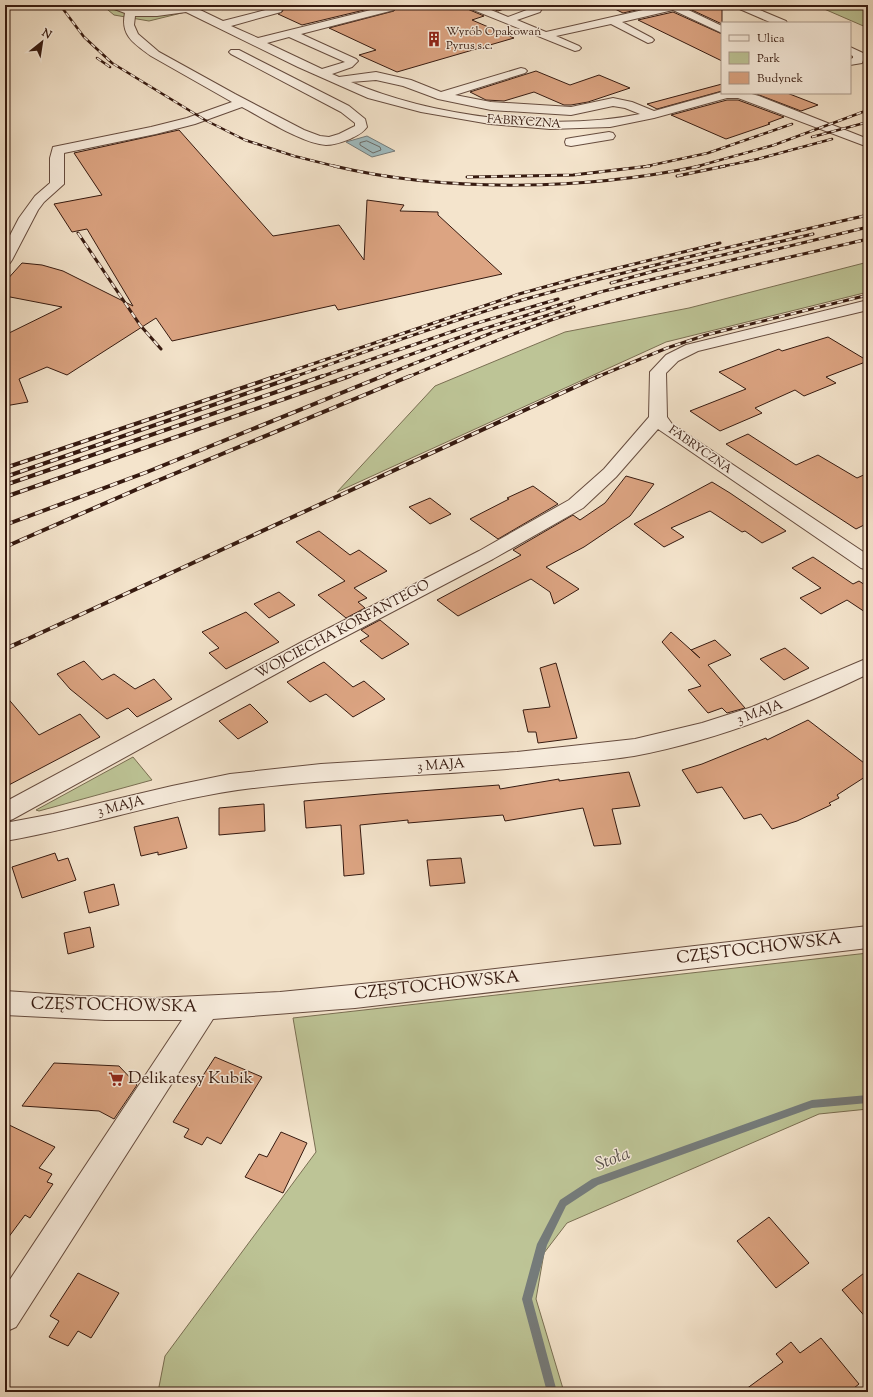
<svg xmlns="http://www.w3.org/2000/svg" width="873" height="1397" viewBox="0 0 873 1397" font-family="'Sorts Mill Goudy',serif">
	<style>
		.green { fill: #bdc496; stroke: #7a6f53 }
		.water { fill: #9fbcc1; stroke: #757b7a }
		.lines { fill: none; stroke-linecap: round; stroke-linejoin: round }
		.shore { stroke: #6a6b68; stroke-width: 1 }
		.stream { fill: #757b7a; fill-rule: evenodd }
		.building { fill: #dca482; stroke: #361a10 }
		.minor-casing { stroke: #664c3f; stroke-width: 2 }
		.minor { fill: #f8edde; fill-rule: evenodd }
		.rail-far3-casing { stroke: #361a10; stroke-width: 2.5 }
		.rail-far2-casing { stroke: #361a10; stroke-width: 3 }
		.rail-far1-casing { stroke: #361a10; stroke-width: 4 }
		.rail-casing { stroke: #361a10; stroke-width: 4.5 }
		.rail-far3 { stroke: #f8edde; stroke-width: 1.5; stroke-dasharray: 5; stroke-linecap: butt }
		.rail-far2 { stroke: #f8edde; stroke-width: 2; stroke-dasharray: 6; stroke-linecap: butt }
		.rail-far1 { stroke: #f8edde; stroke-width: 2.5; stroke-dasharray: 8; stroke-linecap: butt }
		.rail { stroke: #f8edde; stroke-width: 3; stroke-dasharray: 10; stroke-linecap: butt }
		.labels { text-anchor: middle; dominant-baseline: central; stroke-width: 3; stroke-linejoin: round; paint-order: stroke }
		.far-poi-label { font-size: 12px; fill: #361a10; stroke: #f8edde; text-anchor: start }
		.far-street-label { font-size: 12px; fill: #361a10; stroke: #f8edde }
		.street-label { font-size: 14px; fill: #361a10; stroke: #f8edde }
		.near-street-label { font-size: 17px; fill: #361a10; stroke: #f8edde }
		.near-poi-label { font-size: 17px; fill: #361a10; stroke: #f8edde; text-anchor: start }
		.near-water-label { font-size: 18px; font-style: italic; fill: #5b534e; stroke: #f8edde }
	</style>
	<rect width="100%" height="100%" fill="#f4e4cc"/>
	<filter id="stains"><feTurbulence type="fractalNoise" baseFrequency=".005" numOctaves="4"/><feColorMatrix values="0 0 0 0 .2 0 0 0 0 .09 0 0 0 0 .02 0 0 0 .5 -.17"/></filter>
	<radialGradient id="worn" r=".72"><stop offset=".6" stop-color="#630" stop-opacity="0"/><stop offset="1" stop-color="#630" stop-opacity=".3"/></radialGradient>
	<path class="green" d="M102,5H214L149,21L114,15Z
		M815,5H868V28Z
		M868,262V292L666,342L337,492L435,386L565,332L689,308Z
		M133,757L152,780L39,811L36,810Z
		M868,953V1109L819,1114L567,1223L544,1253L536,1299L564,1392H158L165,1356L316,1152L293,1018Z"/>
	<path class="water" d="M367,136L395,151L372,157L346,142Z"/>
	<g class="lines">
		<path class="shore" d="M367,141L380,147L381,150L373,153L360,145V143Z"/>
		<path class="stream" d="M868,1095V1103L812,1108L598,1185L566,1206L547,1245L532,1299L557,1392H547L522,1299L537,1244L560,1200L592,1179L812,1100Z"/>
	</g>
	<path class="building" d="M259,5H385L302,25L278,14L283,11L281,7L277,6L266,8Z
		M394,5H464L465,8L484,16L472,20L514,38L397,72L359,55L376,50L329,28L394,11L396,8Z
		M483,5H506L507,8L498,11Z
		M607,5H658L623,13Z
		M681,5H722V24Z
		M673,12L722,34V61L638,20Z
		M536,71L570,85L599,75L630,88L588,102L571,105H564L534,92L504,101L486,100L470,92Z
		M722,84V91L657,109L647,104Z
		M754,93H787L818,105L801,111Z
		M727,100H738L784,117L768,123L770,124L726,139L671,115Z
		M179,130L273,236L339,225L364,260L367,200L404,205L400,211L438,212V215L502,274L338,310L335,305L172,341L156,318L67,375L47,367L19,379L28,402L5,406V335L62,307L5,296V282L22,263L42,265L63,271L133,306L87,229L72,232L54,204L102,195L74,153Z
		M828,337L868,361L826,377L836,383L804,396L795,390L755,408L762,413L720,431L690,411L746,389L719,372L779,349L782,351Z
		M748,434L796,465L818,455L857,478L868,473V523L856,529L726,444Z
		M626,476L654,484L630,516L584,547L546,567L579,589L554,604L550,592L531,579L458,616L437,600L521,555L513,550L573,515L580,520L605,503Z
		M712,482L730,493L786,531L762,543L745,531L742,532L710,511L671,528L684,537L664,547L634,524Z
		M533,486L558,504L498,539L470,519L509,499L507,498Z
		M430,498L451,514L430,524L409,507Z
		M319,531L350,555L359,550L387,571L354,588L367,598L358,602L365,608L346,618L318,595L345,581L296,542Z
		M813,557L853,584L859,581L868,587V614L847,600L821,614L800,598L821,588L792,568Z
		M279,592L295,605L269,618L254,604Z
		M246,612L279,642L226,669L209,653L219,648L202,632Z
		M380,620L409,644L382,659L360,641L369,636L361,630Z
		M671,632L700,658L691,650L715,640L731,655L708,665L745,708L727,713L722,708L708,713L688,690L701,686L662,642Z
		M785,648L809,668L784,680L760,659Z
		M84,661L102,680L114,674L135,689L154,679L172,699L137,717L128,708L107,719L70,689L57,674Z
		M324,662L353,687L364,681L385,699L353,717L326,694L310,702L287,682Z
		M556,663L577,738L538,743L536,732H528L523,710L550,707L540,668Z
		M5,695L39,735L80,714L100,737L5,787Z
		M250,704L268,722L238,739L219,721Z
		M808,720L868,766V775L837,795L839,798L829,803L831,805L797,821L772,829L761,814L744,819L722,787L697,793L682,770L702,764L766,738L767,740Z
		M629,772L640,806L612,809L621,844L594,846L583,808L505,821L503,815L408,823V820L360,825L364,874L344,876L341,825L306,828L304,801L380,794L499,785L500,789L559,779V781Z
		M264,804L265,831L219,835V808Z
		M178,817L187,848L158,855V852L141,856L134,827Z
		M55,853L58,861L68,858L76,880L22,898L12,867Z
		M461,858L465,883L430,886L427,860Z
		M114,884L119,905L89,913L84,892Z
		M90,927L94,947L68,954L64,933Z
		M215,1057L262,1077L221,1144L207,1137L202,1145L184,1137L189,1129L173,1122Z
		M54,1063L119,1066L137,1085L114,1119L99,1111L22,1106Z
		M5,1123L55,1147L39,1168L52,1174L47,1182L53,1184L30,1218L25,1215L5,1242Z
		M281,1132L307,1143L283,1193L245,1177L259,1154L267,1157Z
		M769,1217L809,1263L776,1288L737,1241Z
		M868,1270V1320L842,1290Z
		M78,1273L119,1293L91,1338L78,1331L68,1346L49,1337L59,1321L50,1316Z
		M821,1338L859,1384L849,1392H742L783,1362L776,1354L791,1342L800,1353Z"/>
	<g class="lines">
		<g class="minor-casing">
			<path id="minor" d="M108,5C122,5 134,10 148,10C162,10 175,7 188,5C194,4 201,5 207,5L206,7L198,9L223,21L277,7L281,8L282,10L281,12L231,26L258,38L391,5L395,8L394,10L301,34L356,59L358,61L352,67L332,74L339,77L376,72L411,80L441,92L521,68L525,69L527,71L525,73L455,95L491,102L571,107L613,98L632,102L654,111L722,92V93H748L759,96L868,139V147L738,98H727L654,118L610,127L550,129L490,124L421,112L368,98L298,67L186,12L157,16H135L134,25L138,34L159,52L235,94L304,130L320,136L329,137L339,134L355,126V123L341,112L231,54L229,52L231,50H239L349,106L365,119L367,127C363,133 356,136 350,139C342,142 334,145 326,145C303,144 263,118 242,107L195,124L156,134L64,153V184L44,202L38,210L12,260L10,263L5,264V245L19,218L35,196L50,183V158L53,147L151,127L187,118L232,102L151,56C135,44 120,36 125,13L109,7ZM289,37L345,62L322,69L267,43ZM376,80L403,86L438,99L491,110L571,115L613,106L625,108L640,114C554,132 432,117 351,82Z
				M465,5H479L508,17L532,8L534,5H544L540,12L517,20L546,32L665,5H678L722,26V33L673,10L622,22L652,38L654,40L652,42L648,43L611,24L556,36L579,46L581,48L579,50L575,51L466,7Z
				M734,5H748L786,21L787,23H772L735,7Z
				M850,47L863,53L865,55L862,63L850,65V59L853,58V56L850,55Z
				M609,132L613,133L615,136L613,139L571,146L566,145L565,142L566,139L571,138Z
				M868,300V310L698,351L678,361L666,373L667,417L672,424L868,555V570L861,568L658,429L616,477L583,508L493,559L314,653L13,819L5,822V802L300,643L479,551L569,500L604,469L649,417L650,372L666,355L686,345Z
				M868,658V674C794,710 715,741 634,756C603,761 572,763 541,766C445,775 348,777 253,788C169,798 88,827 5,841V823L53,814L172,786L230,774L321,764L517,752L635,739L702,723L752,707Z
				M868,926V948L355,1008L213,1019L16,1327L5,1332V1287L182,1020H105L5,1015V991L80,996L155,998L280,992L392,981Z"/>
		</g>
		<use href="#minor" class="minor"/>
		<g class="rail-far3-casing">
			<path id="rail-far3" d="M60,5L84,37L112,63L205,120L245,140L294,156L338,167
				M97,58L110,67
				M812,137L868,122
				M643,167L708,153L792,124
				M695,167L774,145L868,110
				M720,167L758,159L832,139"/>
		</g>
		<g class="rail-far2-casing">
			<path id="rail-far2" d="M334,166C447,193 587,190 700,166
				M677,176L725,166
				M467,177L573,175L650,166
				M78,233L140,325L161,349
				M611,283L654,271L813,234
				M274,377L519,294L577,278L720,243
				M294,377C368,351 441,324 515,302C632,269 750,242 868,215
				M320,377L474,324L558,299
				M347,377L477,331L600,292L868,227
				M380,377L494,332L574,307
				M408,377C456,357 505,336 554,319C657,285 763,264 868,239
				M597,377L667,348L706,335L868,295"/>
		</g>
		<g class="rail-far1-casing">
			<path id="rail-far1" d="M5,468L277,376
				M5,477L297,376
				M5,485L323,376
				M5,497L350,376
				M5,525L147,472L383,376
				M5,547L140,488L410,376
				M21,642L599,376"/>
		</g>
		<g class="rail-casing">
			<path id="rail" d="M5,649L23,641"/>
		</g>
		<use href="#rail-far3" class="rail-far3"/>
		<use href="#rail-far2" class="rail-far2"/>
		<use href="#rail-far1" class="rail-far1"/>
		<use href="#rail" class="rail"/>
	</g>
	<defs>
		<g id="building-bare" transform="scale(1.2)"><path d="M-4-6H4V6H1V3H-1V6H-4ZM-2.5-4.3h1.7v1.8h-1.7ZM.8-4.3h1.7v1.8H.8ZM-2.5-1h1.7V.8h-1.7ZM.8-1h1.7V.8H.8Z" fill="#8f2418" stroke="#f8edde" stroke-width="2.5" paint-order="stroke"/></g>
		<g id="supermarket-bare" transform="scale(1.2)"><path d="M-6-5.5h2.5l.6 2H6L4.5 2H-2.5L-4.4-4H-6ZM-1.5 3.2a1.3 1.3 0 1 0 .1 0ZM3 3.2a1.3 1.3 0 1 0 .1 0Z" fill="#8f2418" stroke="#f8edde" stroke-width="2.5" paint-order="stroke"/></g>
	</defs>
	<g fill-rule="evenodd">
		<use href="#building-bare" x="434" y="39"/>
		<use href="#supermarket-bare" x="116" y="1079"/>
	</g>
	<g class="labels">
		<g class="far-poi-label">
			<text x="446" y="32">Wyrób Opakowań<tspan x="446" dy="14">Pyrus s.c.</tspan></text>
		</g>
		<g class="far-street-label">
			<text transform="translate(524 122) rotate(4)">FABRYCZNA</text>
			<text transform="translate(700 450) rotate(35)">FABRYCZNA</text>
		</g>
		<g class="street-label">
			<text transform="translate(343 630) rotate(-28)">WOJCIECHA KORFANTEGO</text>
			<text transform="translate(760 713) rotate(-20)">3 MAJA</text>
			<text transform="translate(441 766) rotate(-4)">3 MAJA</text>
			<text transform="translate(121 807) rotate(-14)">3 MAJA</text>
		</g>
		<g class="near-street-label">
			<text transform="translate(759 949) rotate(-7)">CZĘSTOCHOWSKA</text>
			<text transform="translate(437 986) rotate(-6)">CZĘSTOCHOWSKA</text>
			<text transform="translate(114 1006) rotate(1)">CZĘSTOCHOWSKA</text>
		</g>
		<g class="near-poi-label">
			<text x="128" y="1079">Delikatesy Kubik</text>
		</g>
		<g class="near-water-label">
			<text transform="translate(613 1160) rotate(-21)">Stoła</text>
		</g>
	</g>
	<rect width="873" height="1397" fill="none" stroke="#f4e4cc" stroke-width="20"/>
	<rect x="6" y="6" width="861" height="1385" fill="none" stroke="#361a10" stroke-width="2"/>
	<rect x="10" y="10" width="853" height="1377" fill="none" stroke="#361a10"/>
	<rect x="721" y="22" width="130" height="72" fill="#f8edde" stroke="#aa998c"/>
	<rect x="729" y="35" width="20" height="6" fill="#f8edde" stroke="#aa998c"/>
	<text x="757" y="42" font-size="12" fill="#361a10">Ulica</text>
	<rect x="729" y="52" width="20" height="12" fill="#bdc496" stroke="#aa998c"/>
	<text x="757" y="62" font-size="12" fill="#361a10">Park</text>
	<rect x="729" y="72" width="20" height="12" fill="#dca482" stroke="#aa998c"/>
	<text x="757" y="82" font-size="12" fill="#361a10">Budynek</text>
	<g transform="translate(42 42) rotate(30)" stroke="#f8edde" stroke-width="3" paint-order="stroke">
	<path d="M0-3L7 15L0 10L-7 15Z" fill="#361a10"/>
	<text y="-6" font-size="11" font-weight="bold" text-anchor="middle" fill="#361a10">N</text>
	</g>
	<rect width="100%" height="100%" filter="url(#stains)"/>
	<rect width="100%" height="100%" fill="url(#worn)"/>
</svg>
